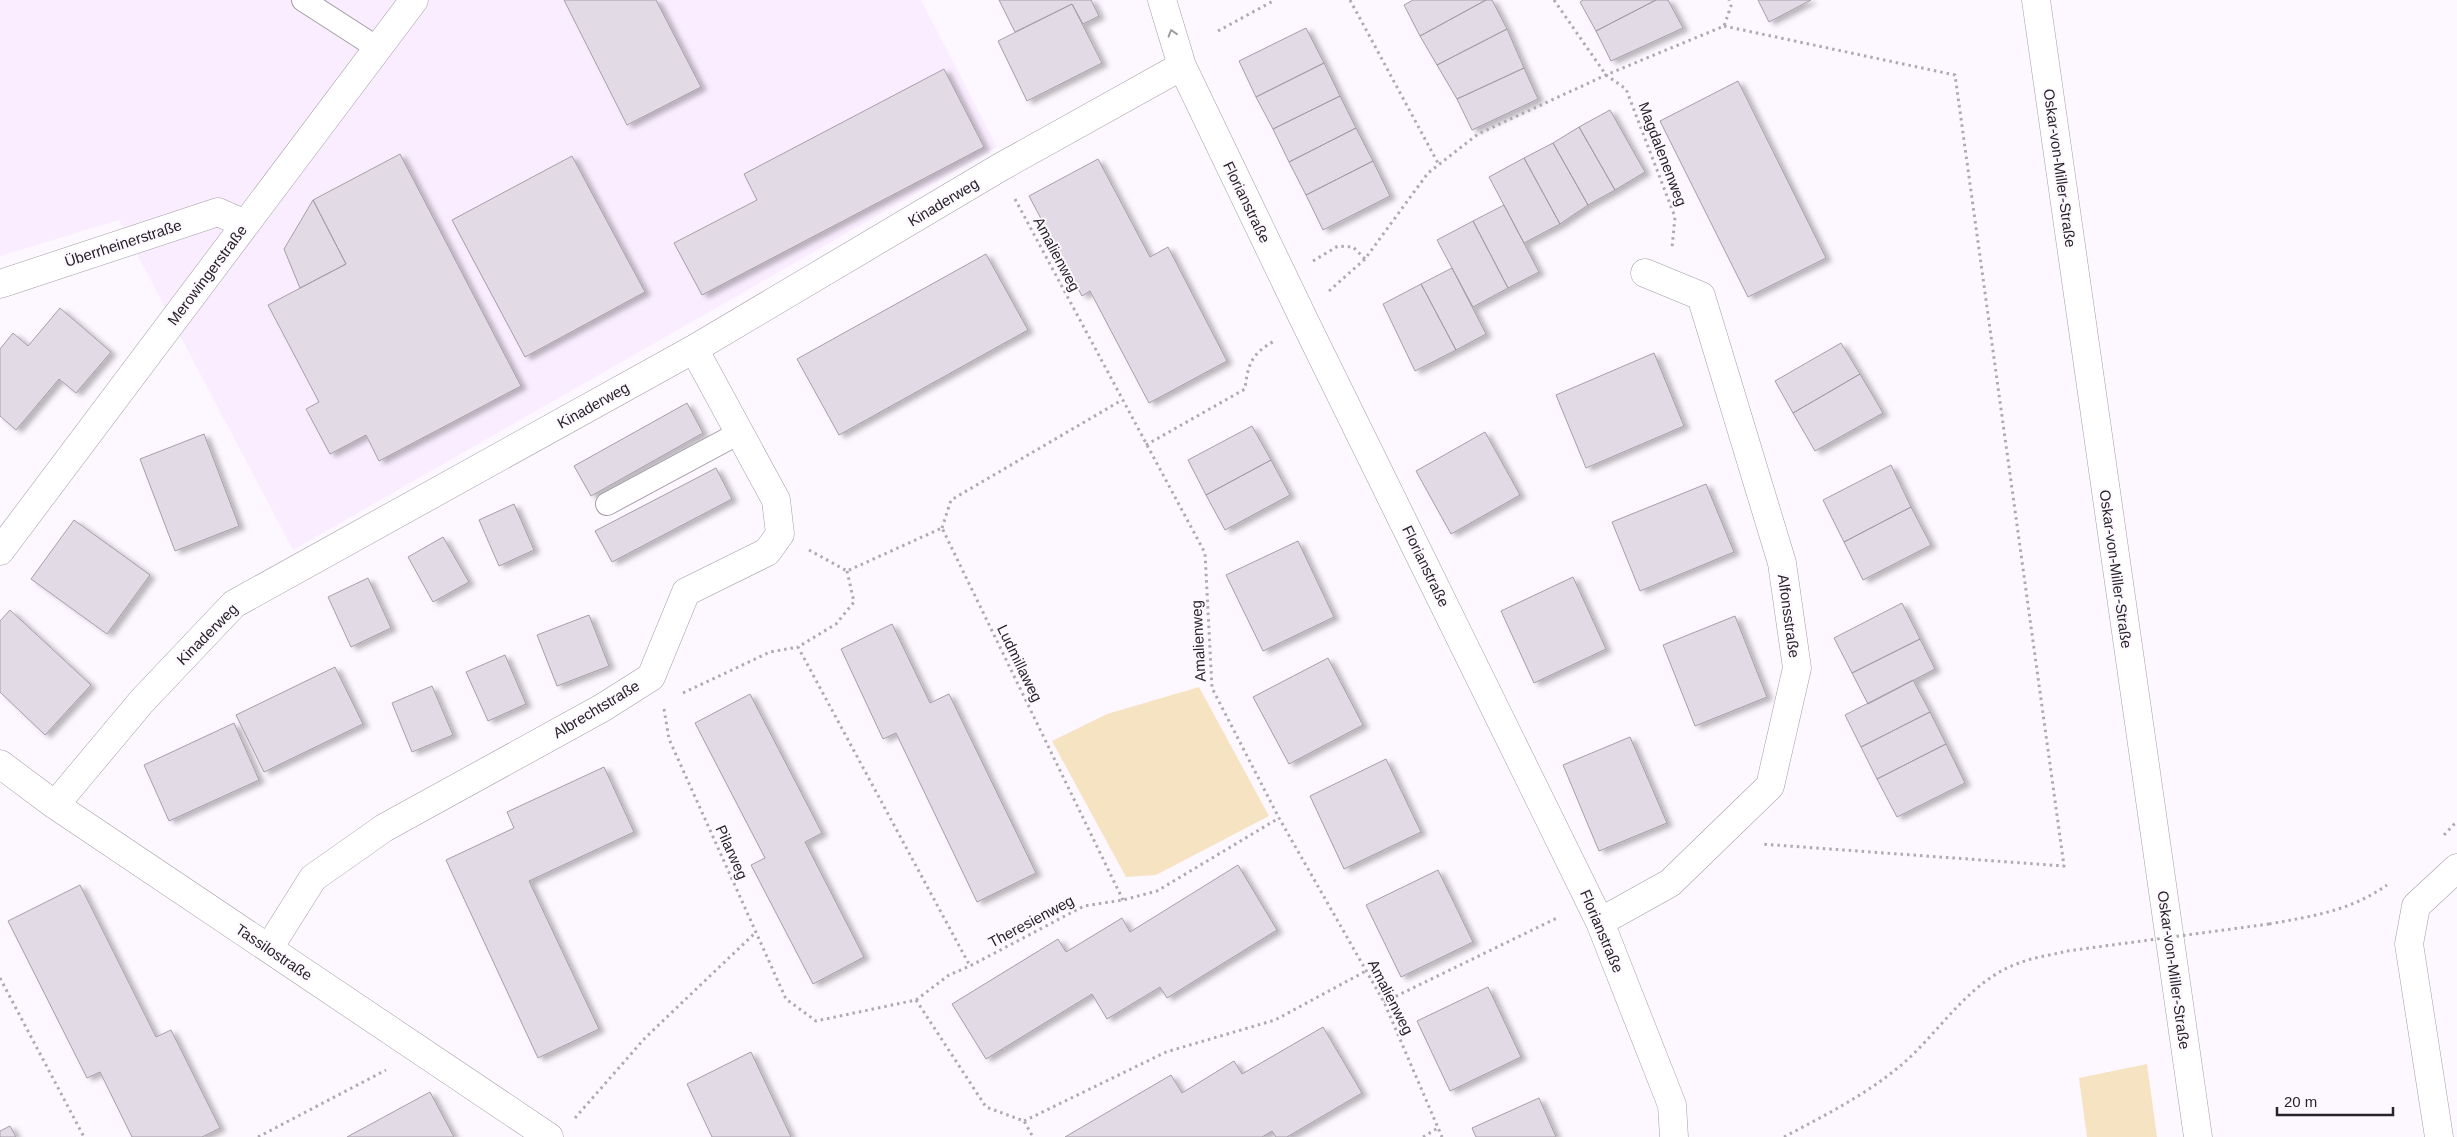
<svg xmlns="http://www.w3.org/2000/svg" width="2457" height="1137" viewBox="0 0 2457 1137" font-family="Arial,sans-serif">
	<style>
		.built { fill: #faedff }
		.green { fill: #f6e3c1 }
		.building { fill: #e2dae5; stroke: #a69ea9; filter: url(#shadow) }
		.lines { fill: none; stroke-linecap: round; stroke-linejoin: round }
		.service-casing { stroke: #a49da7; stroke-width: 24 }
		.minor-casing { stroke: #a49da7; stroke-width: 29 }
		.secondary-casing { stroke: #a49da7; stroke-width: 29 }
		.path { stroke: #aeaaaf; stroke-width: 3; stroke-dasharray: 2.5 4; stroke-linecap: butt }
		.service { stroke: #fff; stroke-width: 22 }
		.minor { stroke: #fff; stroke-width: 28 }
		.secondary { stroke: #fff; stroke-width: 28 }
		.path-bridge { stroke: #aeaaaf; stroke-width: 3; stroke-dasharray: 2.5 4; stroke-linecap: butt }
		.oneway { stroke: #9e9c9e }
		.labels { text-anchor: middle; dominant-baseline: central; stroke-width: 4; stroke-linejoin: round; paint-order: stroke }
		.street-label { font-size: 15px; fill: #272428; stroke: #fdf8ff }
	</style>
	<defs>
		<filter id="shadow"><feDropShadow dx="5.5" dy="3" stdDeviation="2.5" flood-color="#0004"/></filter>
	</defs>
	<rect width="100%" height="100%" fill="#fdf8ff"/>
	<path class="built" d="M0,0H921L997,147L293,550L119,220L0,256Z"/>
	<path class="green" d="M1199,687L1269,816L1156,875L1126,877L1052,741L1107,714Z
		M2147,1064L2157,1137H2087L2079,1078Z"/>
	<path class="building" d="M564,0H656L701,87L627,125Z
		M999,0H1091L1099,16L1083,24L1072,4L1015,32Z
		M1413,0H1486L1420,36L1404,5Z
		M1486,0H1492L1507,29L1437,65L1420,36Z
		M1583,0H1656L1596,31L1580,2Z
		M1656,0H1668L1683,28L1611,61L1596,31Z
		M1758,0H1811L1769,22Z
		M1072,4L1102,63L1027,101L998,41Z
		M1306,28L1324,63L1256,97L1239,61Z
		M1507,29L1524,68L1457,99L1437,65Z
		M1324,63L1340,96L1273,129L1256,97Z
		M1524,68L1538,99L1472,130L1457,99Z
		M944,69L984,147L702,295L674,243L757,200L744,174Z
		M1738,81L1826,258L1748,297L1660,121Z
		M1340,96L1356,128L1289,162L1273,129Z
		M1610,110L1645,172L1615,190L1579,127Z
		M1579,127L1615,190L1588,205L1553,143Z
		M1356,128L1373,161L1306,195L1289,162Z
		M1553,143L1588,205L1560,224L1524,158Z
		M400,154L521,386L379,461L366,435L330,454L306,409L319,402L268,305L346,264L313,200Z
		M572,156L645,292L525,357L452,220Z
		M1524,158L1560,224L1524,243L1489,177Z
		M1098,159L1150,257L1168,247L1227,361L1149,403L1090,291L1082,296L1029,196Z
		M1373,161L1390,196L1323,230L1306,195Z
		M313,200L346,264L300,288L284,249Z
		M1504,205L1539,272L1508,288L1473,221Z
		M1473,221L1508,288L1473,307L1437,240Z
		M986,254L1028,330L839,435L797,359Z
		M1452,268L1486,334L1456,350L1421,284Z
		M1421,284L1456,350L1415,371L1383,304Z
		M60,308L111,352L76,393L59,379L16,430L0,416V349L13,333L28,346Z
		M1841,343L1860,374L1793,413L1775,381Z
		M1654,353L1684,426L1586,468L1556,395Z
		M1860,374L1883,413L1815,451L1793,413Z
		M687,403L703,433L591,496L574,466Z
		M1252,426L1271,460L1206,495L1188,460Z
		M1485,432L1520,495L1451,534L1416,471Z
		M204,434L239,526L175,551L140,459Z
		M1271,460L1290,495L1225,530L1206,495Z
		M1891,465L1911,507L1844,542L1823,500Z
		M716,468L732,499L612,562L595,531Z
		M1706,484L1734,552L1640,591L1612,522Z
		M514,504L534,550L499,566L479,520Z
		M1911,507L1931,545L1863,580L1844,542Z
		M74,520L150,575L107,634L31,579Z
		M443,537L469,582L433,602L408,557Z
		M1298,541L1334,617L1263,651L1226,575Z
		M1573,577L1606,649L1534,683L1501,611Z
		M368,578L391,628L351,647L328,597Z
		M1902,603L1920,639L1852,673L1834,638Z
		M10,610L91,685L45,735L0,692V621Z
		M589,615L609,666L557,686L537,635Z
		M1735,616L1767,697L1695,726L1663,645Z
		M892,624L930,703L949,694L1036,873L977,902L896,733L883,739L841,649Z
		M1920,639L1935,669L1868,704L1852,673Z
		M505,655L526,704L488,721L466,672Z
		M1328,658L1363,725L1289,764L1253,697Z
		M335,667L363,724L264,772L236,715Z
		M1913,680L1930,712L1861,747L1845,715Z
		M432,686L453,735L412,752L392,703Z
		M750,694L822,833L805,842L864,957L813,984L751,865L765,858L695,723Z
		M1930,712L1946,744L1877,779L1861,747Z
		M234,723L259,780L169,821L144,765Z
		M1630,737L1667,823L1599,851L1563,765Z
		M1946,744L1965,783L1897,817L1877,779Z
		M1386,759L1421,832L1344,869L1310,796Z
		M604,767L634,832L529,881L599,1029L538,1058L446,860L514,828L507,812Z
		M1238,865L1277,930L1167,998L1160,987L1107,1019L1092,994L986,1059L952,1004L1058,939L1066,952L1122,918L1130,932Z
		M1438,870L1473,942L1401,977L1366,905Z
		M80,885L156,1037L171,1030L220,1128L202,1137H132L100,1072L87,1078L8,921Z
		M1488,987L1521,1057L1450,1091L1417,1021Z
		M1323,1027L1362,1093L1287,1137H1276L1272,1131L1262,1137H1065L1171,1075L1182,1093L1234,1061L1242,1074Z
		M751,1052L791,1137H712L687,1084Z
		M430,1092L454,1137H347Z
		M1539,1098L1556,1137H1476L1472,1128Z
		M10,1126L16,1137H0V1131Z"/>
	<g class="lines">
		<g class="service-casing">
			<path id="service" d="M303,0L379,49
				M607,504L739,433"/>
		</g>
		<g class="minor-casing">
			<path id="minor" d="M1162,0L1182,66L1305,322L1600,922L1672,1105L1674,1137
				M0,284L218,212L245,224
				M0,551L414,0
				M0,764L55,805L549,1137
				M55,805L142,701L234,604L694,349L999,168L1182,66
				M1600,922L1670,883L1770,786L1797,668L1782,563L1701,296L1645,273
				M269,948L313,878L384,828L602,708L651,677L686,592L767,552L780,534L776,500L694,349
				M2439,1137L2409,944L2416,906L2457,868"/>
		</g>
		<g class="secondary-casing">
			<path id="secondary" d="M2036,0L2198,1137"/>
		</g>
		<path class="path" d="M1350,0L1439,165
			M1554,0L1606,75L1626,89L1675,217L1672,248
			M1724,26L1955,75L2064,866L1761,844
			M1218,31L1275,0
			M1015,199L1205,553L1212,688L1279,818L1384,1002L1442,1137
			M1313,261L1338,246L1353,247L1365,259
			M1329,291L1365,259L1428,173L1478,134L1606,75L1724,26L1731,6L1729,0
			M1146,445L1245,389C1248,363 1252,353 1276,340
			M942,528L951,500L1122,400
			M809,550L847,571L942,528L1123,900
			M847,571L854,602L836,624L798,647L970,966
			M683,693L770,652L798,647
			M664,709L669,739L786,999L816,1021L916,1000L949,975L970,966L1084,906L1123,900L1157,891L1279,818
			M2444,835L2457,821
			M2269,924C2313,916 2350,911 2387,885
			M0,978L84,1137
			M916,1000L986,1107L1024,1121L1033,1137
			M1384,1002L1559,917
			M575,1118L645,1038L756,932
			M1024,1121L1166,1052L1275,1020L1366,971
			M258,1137L386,1070
			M1423,1137L1438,1128
			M1784,1137C1827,1114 1870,1093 1907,1060C1943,1027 1971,980 2019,963C2034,957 2052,955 2067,951"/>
		<use href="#service" class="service"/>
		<use href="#minor" class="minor"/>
		<use href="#secondary" class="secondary"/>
		<path class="path-bridge" d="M2067,951L2269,924"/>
	</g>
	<defs><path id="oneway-chevron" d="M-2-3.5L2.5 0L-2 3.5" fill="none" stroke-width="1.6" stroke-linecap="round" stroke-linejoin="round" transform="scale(1.25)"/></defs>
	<use class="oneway" href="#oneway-chevron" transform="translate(1172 33) rotate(-107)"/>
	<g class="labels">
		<g class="street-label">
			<text transform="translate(1663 154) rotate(69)">Magdalenenweg</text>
			<text transform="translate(2060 168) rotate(82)">Oskar-von-Miller-Straße</text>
			<text transform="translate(943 202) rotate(-31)">Kinaderweg</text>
			<text transform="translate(1247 202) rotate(64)">Florianstraße</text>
			<text transform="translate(123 243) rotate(-18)">Überrheinerstraße</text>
			<text transform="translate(1057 254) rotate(62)">Amalienweg</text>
			<text transform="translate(207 275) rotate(-53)">Merowingerstraße</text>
			<text transform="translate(593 405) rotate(-29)">Kinaderweg</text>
			<text transform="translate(1426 566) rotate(64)">Florianstraße</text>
			<text transform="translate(2116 569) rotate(82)">Oskar-von-Miller-Straße</text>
			<text transform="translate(1789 616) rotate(82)">Alfonsstraße</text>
			<text transform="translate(207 634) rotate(-45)">Kinaderweg</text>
			<text transform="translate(1198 641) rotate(-93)">Amalienweg</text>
			<text transform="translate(1020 663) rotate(64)">Ludmillaweg</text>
			<text transform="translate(596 709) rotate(-31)">Albrechtstraße</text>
			<text transform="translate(732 852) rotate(66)">Pilarweg</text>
			<text transform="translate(1031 921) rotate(-28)">Theresienweg</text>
			<text transform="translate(1602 931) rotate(67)">Florianstraße</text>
			<text transform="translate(274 952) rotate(34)">Tassilostraße</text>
			<text transform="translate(2174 970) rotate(82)">Oskar-von-Miller-Straße</text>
			<text transform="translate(1391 997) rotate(63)">Amalienweg</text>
		</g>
	</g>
	<path d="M2277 1107v8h116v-8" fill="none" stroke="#272428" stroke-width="2.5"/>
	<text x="2284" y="1107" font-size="15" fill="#272428" stroke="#fdf8ff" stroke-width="4" paint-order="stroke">20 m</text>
</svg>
